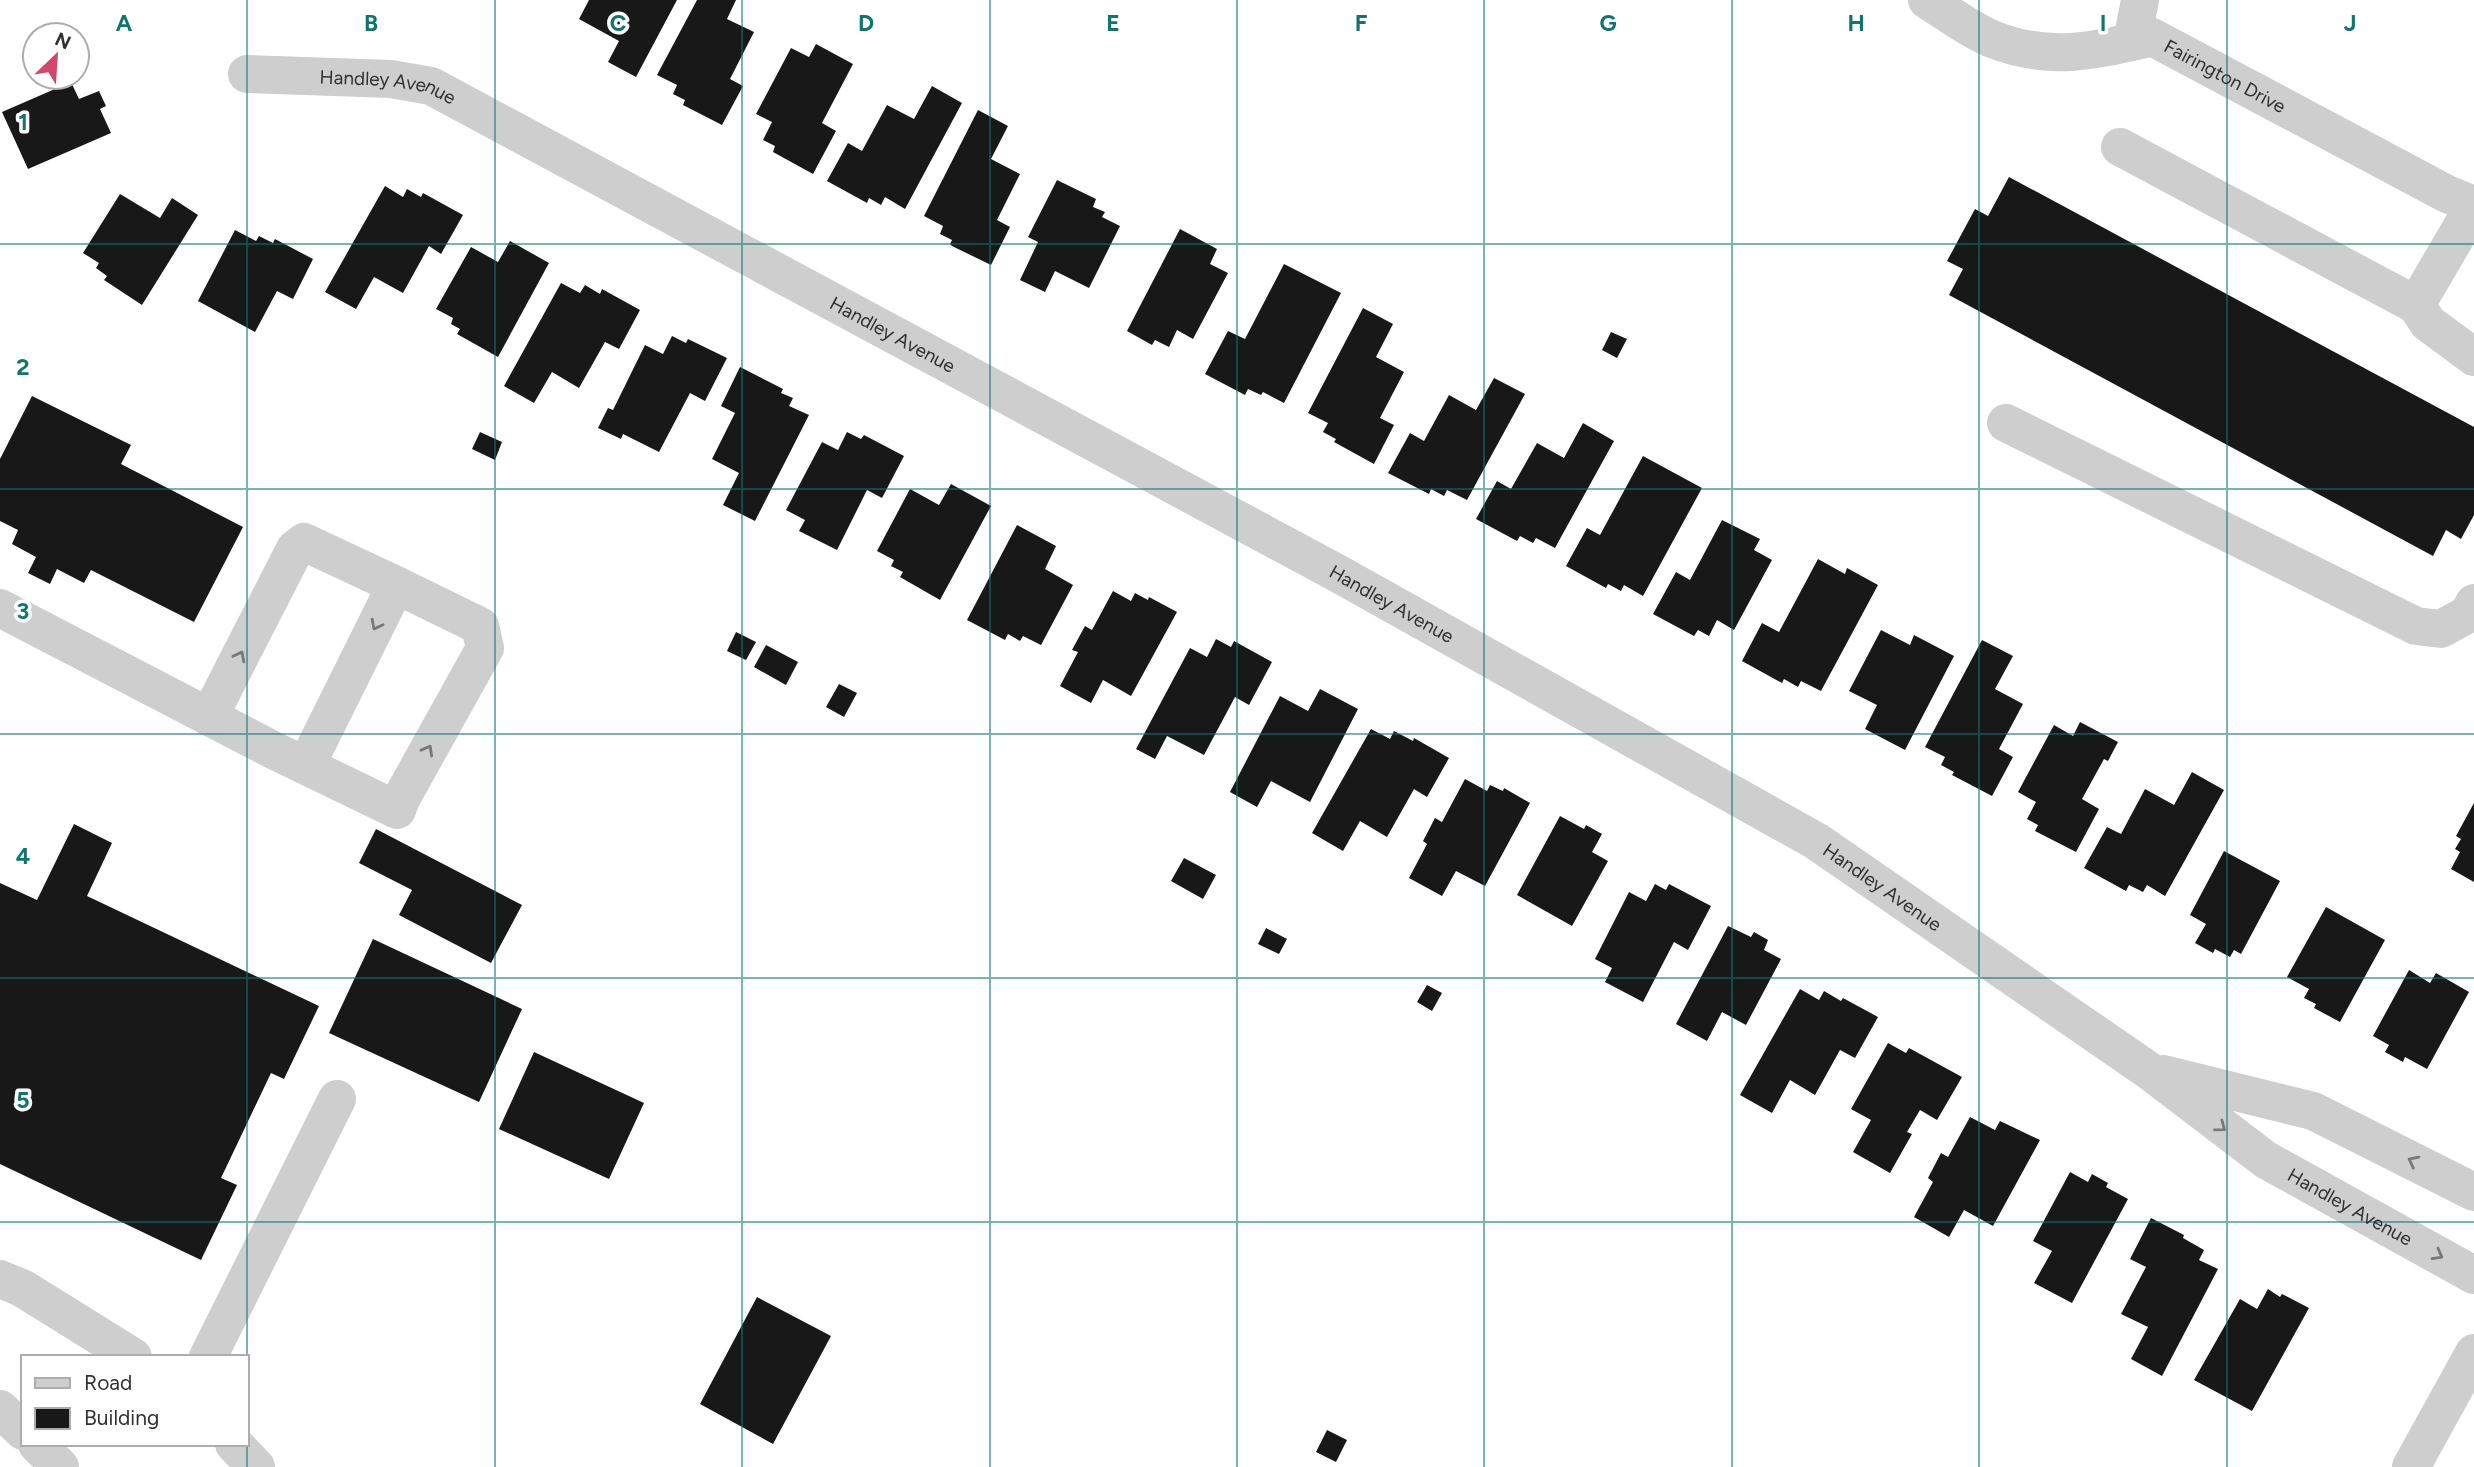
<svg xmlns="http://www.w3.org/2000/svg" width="2474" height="1467" viewBox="0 0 2474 1467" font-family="Figtree,sans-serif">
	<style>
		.building { fill: #181818 }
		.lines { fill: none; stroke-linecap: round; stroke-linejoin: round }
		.minor { stroke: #cecece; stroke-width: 38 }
		.oneway { stroke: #787878 }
		.grid { fill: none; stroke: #0f766e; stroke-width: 2; stroke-opacity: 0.55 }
		.labels { text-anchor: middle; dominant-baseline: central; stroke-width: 7; stroke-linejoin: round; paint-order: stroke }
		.street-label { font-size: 19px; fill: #313131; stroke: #fff }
		.grid-label { font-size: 23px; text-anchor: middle; font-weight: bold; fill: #0f766e; stroke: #fff; stroke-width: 7; stroke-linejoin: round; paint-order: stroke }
	</style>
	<rect width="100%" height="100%" fill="#fff"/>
	<path class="building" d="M589,0H677L636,77L608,62L619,41L579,19Z
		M697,0H736L727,19L754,32L730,79L743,86L722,125L683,105L685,100L673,94L677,85L657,75Z
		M816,44L853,64L822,123L836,131L813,174L773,152L775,146L763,140L772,122L756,114L791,48L809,57Z
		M71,82L79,99L99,91L106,106L100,109L111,133L28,169L2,112Z
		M932,86L962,103L905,209L885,197L881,205L869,198L867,203L827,181L848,143L862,151L887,105L914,119Z
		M978,110L1008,126L991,159L1020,174L997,220L1010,227L991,265L952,246L950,244L952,240L940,234L943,226L924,216Z
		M2009,177L2474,427V515L2461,539L2446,530L2433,556L1949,295L1963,269L1947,261L1975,209L1988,216Z
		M1057,180L1096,199L1093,207L1105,212L1102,217L1120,226L1089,288L1055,271L1045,292L1020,280L1038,242L1028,237Z
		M385,186L403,197L407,189L421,197L423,193L463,215L441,254L429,246L403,293L374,277L356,309L325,292Z
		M120,194L160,218L172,198L198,215L142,305L104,280L107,276L96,268L99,263L83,253Z
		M1180,229L1217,249L1210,264L1228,273L1193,339L1177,330L1169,347L1155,340L1152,345L1127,331Z
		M235,230L256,241L259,236L273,243L275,239L313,259L293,299L277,291L255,332L198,301Z
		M510,241L549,263L498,357L457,334L460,329L451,324L453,318L436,309L471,247L498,262Z
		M1284,264L1341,293L1284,403L1263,392L1261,395L1248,389L1245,395L1205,374L1228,331L1245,339Z
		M561,283L580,293L585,285L600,294L602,289L640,310L619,349L605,342L579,388L552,372L534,403L504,386Z
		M1363,308L1393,324L1376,357L1404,372L1380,418L1394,425L1374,464L1334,442L1336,439L1323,432L1328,423L1308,413Z
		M1611,332L1627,339L1617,358L1602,350Z
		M672,336L686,343L688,339L727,358L705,401L690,393L659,452L623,434L621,439L598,428L608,408L613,410L645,345L663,354Z
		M740,367L783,389L781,393L793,398L789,406L809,415L755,521L723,505L739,473L712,459L735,413L721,406Z
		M1494,378L1525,394L1467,500L1447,490L1444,496L1431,489L1429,494L1388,473L1410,433L1424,441L1449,395L1476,410Z
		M32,396L131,445L121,464L243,527L194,622L91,570L84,583L57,569L50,584L28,573L36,557L12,544L18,530L0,521V459Z
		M1583,423L1614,441L1555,548L1536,538L1533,543L1520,536L1517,541L1476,519L1497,481L1511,489L1537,443L1564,458Z
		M480,432L502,442L495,460L472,449Z
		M847,432L861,439L864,435L904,456L882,498L867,490L837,550L799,531L805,520L786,510L822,442L838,450Z
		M1643,456L1702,488L1643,596L1624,585L1621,591L1608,584L1606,588L1566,566L1587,528L1600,535Z
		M951,484L991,506L940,600L900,577L903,572L891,566L894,560L877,551L910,489L939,505Z
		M1722,520L1760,539L1754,550L1772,560L1734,630L1717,620L1709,636L1698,630L1694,636L1653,614L1676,572L1690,580Z
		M1017,525L1056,546L1045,569L1073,585L1041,645L1023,636L1020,641L1008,634L1005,640L967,620Z
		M1818,559L1845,574L1847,568L1878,585L1821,691L1801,681L1798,687L1784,679L1782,683L1742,661L1762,623L1779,632Z
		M1113,591L1131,601L1135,593L1148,600L1149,597L1177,612L1131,696L1103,680L1091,703L1060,686L1078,652L1072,650L1085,626L1092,630Z
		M1881,630L1910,645L1914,635L1954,656L1905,750L1865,729L1877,705L1849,691Z
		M736,632L756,642L746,660L727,651Z
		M1216,639L1231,647L1234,641L1272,662L1249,705L1235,697L1204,755L1167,736L1155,759L1136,749L1190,648L1207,657Z
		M1982,640L2013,656L1995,689L2023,704L1999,749L2013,757L1992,796L1952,775L1954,772L1941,765L1945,757L1925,747Z
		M766,645L798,662L786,685L754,667Z
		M839,684L857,693L844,717L826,707Z
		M1320,689L1358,709L1310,802L1271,781L1257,807L1230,792L1280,696L1308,711Z
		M2080,722L2118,742L2108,761L2104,759L2082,799L2099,809L2076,852L2035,831L2038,825L2027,819L2036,802L2018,792L2054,725L2073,736Z
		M1371,729L1390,739L1394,731L1413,741L1414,738L1449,758L1427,797L1414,789L1387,837L1360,821L1343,851L1312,833Z
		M2192,772L2224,790L2165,896L2147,885L2143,892L2129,885L2126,891L2084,868L2107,827L2121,834L2145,789L2174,805Z
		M1465,779L1487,791L1490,785L1503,791L1504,788L1530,803L1485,886L1456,871L1442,896L1409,878L1427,844L1423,841L1435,818L1442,822Z
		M2474,803V882L2451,869L2460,852L2455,849L2461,839L2456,836Z
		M1560,816L1584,829L1586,825L1602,834L1592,852L1608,861L1572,926L1517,895Z
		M74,824L112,843L87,896L319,1006L284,1079L271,1073L221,1178L237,1185L201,1260L0,1164V883L37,900Z
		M376,829L522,905L491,963L399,915L412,890L359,863Z
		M2224,851L2280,881L2241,954L2234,950L2230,957L2215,949L2213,953L2195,943L2206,924L2190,915Z
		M1184,858L1216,875L1203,899L1171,881Z
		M1655,884L1666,890L1669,884L1711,906L1688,950L1674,942L1643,1002L1605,982L1612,968L1595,959L1629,892L1646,901Z
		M2326,907L2385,940L2340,1022L2314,1008L2316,1004L2304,998L2309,989L2287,977Z
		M1728,926L1751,937L1754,932L1768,940L1764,950L1781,959L1746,1025L1722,1012L1707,1041L1676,1024Z
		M1266,928L1287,939L1279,954L1258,944Z
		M373,939L522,1009L479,1102L329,1033Z
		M2409,970L2430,983L2436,973L2469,992L2427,1069L2405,1057L2403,1062L2385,1052L2389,1045L2373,1036Z
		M1427,985L1442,993L1432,1011L1417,1002Z
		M1800,989L1819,1000L1824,991L1841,1001L1843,998L1878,1017L1855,1058L1840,1050L1815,1095L1790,1080L1772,1113L1740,1095Z
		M1888,1043L1906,1053L1909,1048L1962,1077L1937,1120L1920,1110L1907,1132L1912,1134L1890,1173L1853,1152L1871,1120L1851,1109Z
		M534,1052L644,1103L609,1179L499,1129Z
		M1970,1117L1995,1130L2000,1121L2040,1140L1993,1226L1964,1210L1949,1237L1914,1217L1933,1182L1928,1178L1941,1153L1948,1157Z
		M2070,1172L2088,1182L2092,1174L2108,1183L2106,1187L2128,1199L2072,1303L2034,1283L2052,1251L2033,1241Z
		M2151,1218L2184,1235L2183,1238L2204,1250L2199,1260L2218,1269L2162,1376L2131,1359L2148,1327L2121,1314L2146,1267L2130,1259Z
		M2268,1289L2280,1297L2282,1294L2309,1308L2252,1411L2194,1380L2240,1299L2257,1309Z
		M757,1297L831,1336L773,1444L700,1404Z
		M1327,1430L1347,1440L1336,1462L1316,1452Z"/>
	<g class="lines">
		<g class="minor">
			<path id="s1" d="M1927,0C1948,13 1970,30 1992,39C2050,62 2094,51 2152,37L2447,194L2474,205"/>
			<path d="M2132,42L2140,0"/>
			<path id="s2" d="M247,74L391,79L431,86L1337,573L1816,841L2148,1070L2266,1160L2474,1275"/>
			<path d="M2120,147L2416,305"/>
			<path d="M2474,206L2416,305L2428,323L2474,357"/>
			<path d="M2006,423L2416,626L2441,629L2468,614L2474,603"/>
			<path d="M0,608L273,750L397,810L401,799L485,648L480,626L396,585L306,766"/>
			<path d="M209,717L295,549L304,542L396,585"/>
			<path d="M2163,1074L2313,1111L2474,1192"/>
			<path d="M0,1279L22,1288L133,1357"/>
			<path d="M208,1357L337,1099"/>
			<path d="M0,1409L23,1431"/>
			<path d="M37,1444L60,1467"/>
			<path d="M234,1444L256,1467"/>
			<path d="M2411,1467L2474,1353"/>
		</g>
	</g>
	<defs><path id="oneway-chevron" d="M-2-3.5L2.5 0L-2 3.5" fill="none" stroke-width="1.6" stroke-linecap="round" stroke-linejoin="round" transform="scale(1.75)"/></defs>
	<g class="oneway">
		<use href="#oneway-chevron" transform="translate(376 625) rotate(117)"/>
		<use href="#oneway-chevron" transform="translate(240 656) rotate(-63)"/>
		<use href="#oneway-chevron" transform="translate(428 750) rotate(-61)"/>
		<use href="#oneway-chevron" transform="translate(2221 1127) rotate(37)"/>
		<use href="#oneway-chevron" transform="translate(2413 1161) rotate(-153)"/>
		<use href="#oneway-chevron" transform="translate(2438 1255) rotate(29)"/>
	</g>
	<path class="grid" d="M247,0V1467M495,0V1467M742,0V1467M990,0V1467M1237,0V1467M1484,0V1467M1732,0V1467M1979,0V1467M2227,0V1467M0,244H2474M0,489H2474M0,734H2474M0,978H2474M0,1222H2474"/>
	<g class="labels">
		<g class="street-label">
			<text stroke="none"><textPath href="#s1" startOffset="322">Fairington Drive</textPath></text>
			<text stroke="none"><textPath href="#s2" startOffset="142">Handley Avenue</textPath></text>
			<text stroke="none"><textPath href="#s2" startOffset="709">Handley Avenue</textPath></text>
			<text stroke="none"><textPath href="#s2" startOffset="1276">Handley Avenue</textPath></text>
			<text stroke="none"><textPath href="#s2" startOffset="1843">Handley Avenue</textPath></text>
			<text stroke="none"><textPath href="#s2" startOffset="2410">Handley Avenue</textPath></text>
		</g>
	</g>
	<g class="grid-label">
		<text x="124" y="31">A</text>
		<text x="371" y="31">B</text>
		<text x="618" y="31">C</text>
		<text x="866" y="31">D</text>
		<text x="1113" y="31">E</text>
		<text x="1361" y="31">F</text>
		<text x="1608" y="31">G</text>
		<text x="1856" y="31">H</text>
		<text x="2103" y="31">I</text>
		<text x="2350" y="31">J</text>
		<text x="23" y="130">1</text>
		<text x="23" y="375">2</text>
		<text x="23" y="619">3</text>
		<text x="23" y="864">4</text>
		<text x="23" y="1108">5</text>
	</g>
	<rect x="21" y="1355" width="228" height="91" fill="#ffffff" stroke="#adadad" stroke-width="2"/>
	<rect x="35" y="1378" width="35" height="10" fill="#cecece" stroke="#adadad" stroke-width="2"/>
	<text x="84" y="1390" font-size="21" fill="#313131">Road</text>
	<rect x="35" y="1408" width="35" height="21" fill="#181818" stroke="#adadad" stroke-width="2"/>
	<text x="84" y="1425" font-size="21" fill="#313131">Building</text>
	<g transform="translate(56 56) rotate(25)"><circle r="33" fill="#ffffff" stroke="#adadad" stroke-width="2"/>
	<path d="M0-5L12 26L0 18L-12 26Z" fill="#d5466c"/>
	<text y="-10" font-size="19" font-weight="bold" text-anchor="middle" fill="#313131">N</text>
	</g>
</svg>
